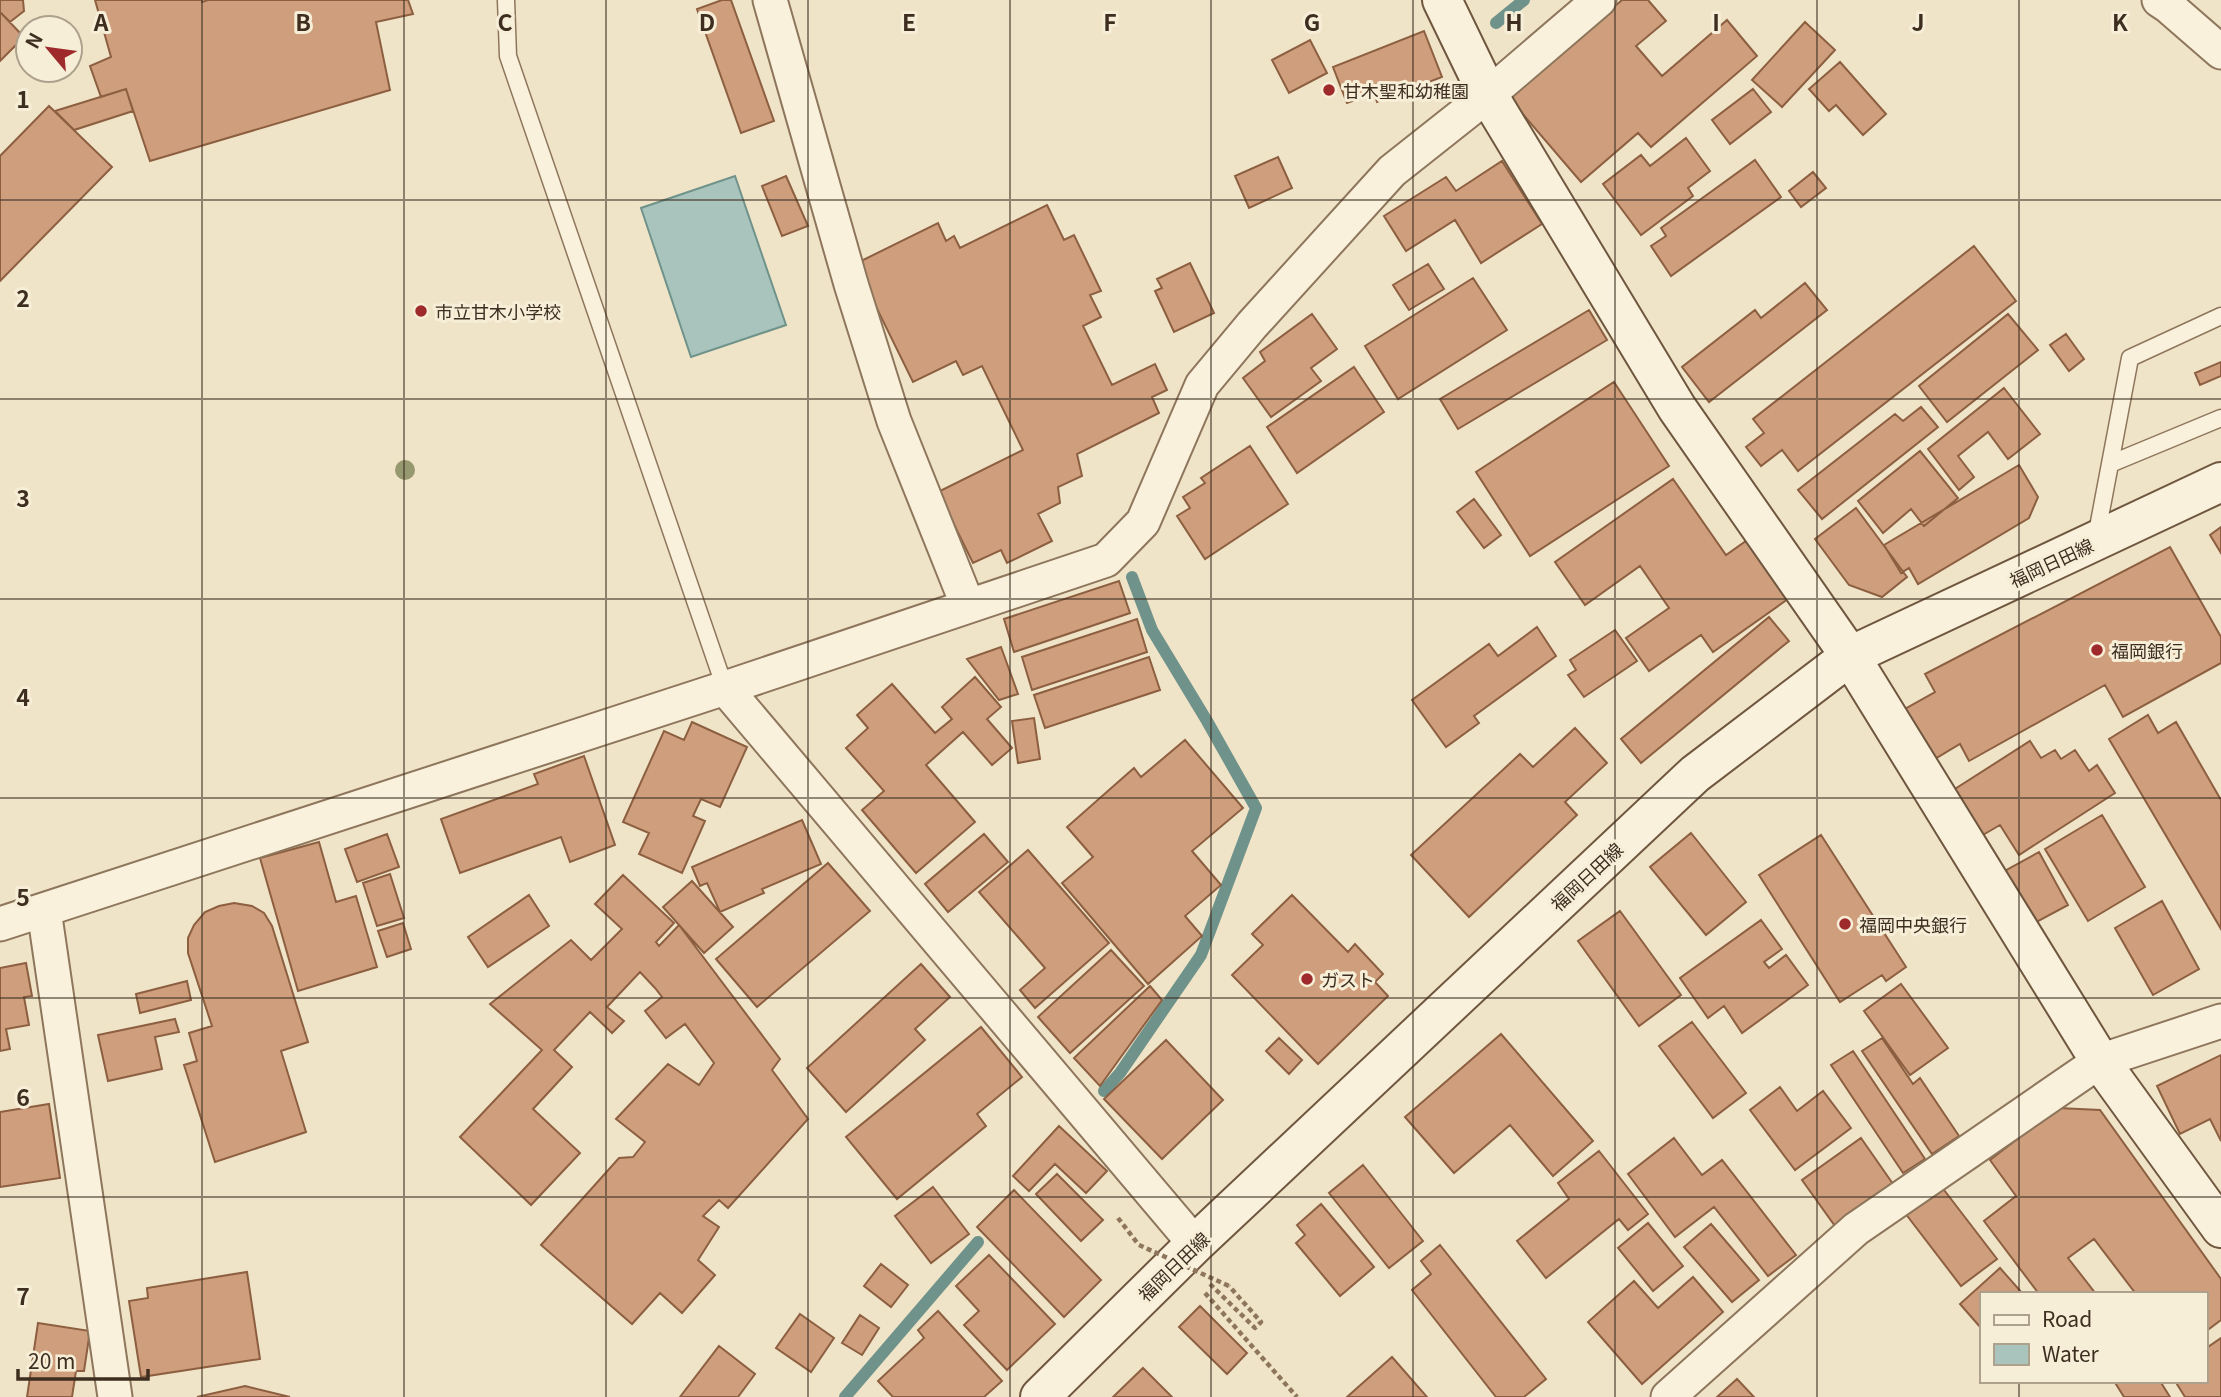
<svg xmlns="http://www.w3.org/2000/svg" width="2221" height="1397" viewBox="0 0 2221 1397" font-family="Georgia,'Noto Sans JP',serif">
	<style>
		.water { fill: #a9c4bc; stroke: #6f938a; stroke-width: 2 }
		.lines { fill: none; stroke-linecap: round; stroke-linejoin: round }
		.stream { stroke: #6f938a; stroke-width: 12 }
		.building { fill: #cf9f7d; stroke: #8d5f41; stroke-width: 2 }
		.lane-casing { stroke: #8d765c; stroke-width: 19 }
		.street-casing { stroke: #8d765c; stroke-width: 37 }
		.secondary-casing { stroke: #6f573f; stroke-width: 42 }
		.path { stroke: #8d765c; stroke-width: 4.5; stroke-dasharray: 5 3.5; stroke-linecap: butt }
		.lane { stroke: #faf1dc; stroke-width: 16 }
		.street { stroke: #faf1dc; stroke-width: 33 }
		.secondary { stroke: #faf1dc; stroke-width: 38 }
		.path-bridge { stroke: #8d765c; stroke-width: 4.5; stroke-dasharray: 5 3.5; stroke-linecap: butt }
		.tree { fill: #96986f }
		.grid { fill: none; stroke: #3d2e20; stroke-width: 2; stroke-opacity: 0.55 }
		.poi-dot { fill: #9e2a2b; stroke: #f7eed8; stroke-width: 2.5 }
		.labels { text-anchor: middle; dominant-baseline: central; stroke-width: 6; stroke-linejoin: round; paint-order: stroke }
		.poi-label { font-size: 18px; fill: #3d2e20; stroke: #f7eed8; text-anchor: start }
		.street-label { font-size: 18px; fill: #3d2e20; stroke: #f7eed8 }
		.grid-label { font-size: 23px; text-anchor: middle; font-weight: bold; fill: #3d2e20; stroke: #f7eed8; stroke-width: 6; stroke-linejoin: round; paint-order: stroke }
	</style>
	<rect width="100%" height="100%" fill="#f0e4c8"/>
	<path class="water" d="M735,176L786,325L691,357L641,208Z"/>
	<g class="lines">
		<path class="stream" d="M1496,23L1524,0
			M1104,1091L1120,1073L1201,955L1256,808L1207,721L1152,630L1132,577
			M845,1397L978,1242"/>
	</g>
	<path class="building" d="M0,0H23L24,11L10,22L0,12Z
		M95,0H202V2L208,0H408L413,14L376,22L390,90L150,161L126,89L101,97L90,66L111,57Z
		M722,0H731L774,121L741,133L697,9Z
		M1622,0H1648L1666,21L1636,46L1662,76L1727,20L1757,56L1651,147L1638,133L1581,182L1509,98Z
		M0,12L24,37L0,61Z
		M1805,22L1835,50L1782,107L1752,80Z
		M1424,31L1442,77L1377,102L1374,93L1347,103L1333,67Z
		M1310,40L1327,73L1289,93L1272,60Z
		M1840,62L1886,114L1863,135L1836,105L1829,111L1809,89Z
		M126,89L133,111L74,130L55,111Z
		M1753,89L1771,112L1730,144L1712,120Z
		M49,106L112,167L0,281V156Z
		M1686,138L1710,171L1688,188L1693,196L1641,235L1603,184L1641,155L1650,166Z
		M1278,157L1292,188L1249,208L1235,176Z
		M1755,160L1781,197L1671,276L1651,246L1666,236L1661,228Z
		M1502,161L1542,224L1481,263L1455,220L1406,251L1384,216L1446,177L1456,191Z
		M1813,172L1826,188L1801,207L1789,191Z
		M786,176L808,226L782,236L762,186Z
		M1047,205L1064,240L1074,235L1101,291L1090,295L1101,317L1083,326L1112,385L1155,364L1167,390L1152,397L1159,413L1077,454L1082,476L1058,487L1060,503L1038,514L1052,541L1007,563L1001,550L973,563L938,492L1023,450L982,366L963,375L956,361L913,382L855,264L938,223L946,241L954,236L960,248Z
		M1974,246L2016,301L1798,471L1782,450L1761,466L1746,447L1764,433L1753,419Z
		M1190,263L1214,313L1174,332L1155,291L1162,288L1157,279Z
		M1428,264L1444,289L1409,310L1393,285Z
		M1473,278L1507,330L1398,399L1365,346Z
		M1805,283L1827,310L1709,402L1682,367L1755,310L1761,318Z
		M1589,310L1607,340L1458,429L1440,399Z
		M1312,314L1337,349L1311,368L1321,381L1271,417L1243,378L1265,361L1260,352Z
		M2008,314L2038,350L1947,422L1919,386Z
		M2066,334L2084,359L2069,371L2050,345Z
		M2221,362V376L2200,385L2195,373Z
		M1354,367L1384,412L1297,473L1267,427Z
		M1614,382L1669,466L1530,556L1476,472Z
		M2004,388L2040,434L2008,459L1988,432L1958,456L1974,477L1959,490L1928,449Z
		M1921,407L1938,427L1822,519L1798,490L1895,414L1903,421Z
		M1250,446L1288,504L1205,559L1177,516L1190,508L1183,497L1205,483L1201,478Z
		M1920,451L1958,498L1924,526L1911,509L1883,533L1858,501Z
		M2019,465L2038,497L2029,518L1918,584L1909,568L1901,573L1884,545Z
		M1673,479L1726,555L1746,541L1788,599L1713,652L1701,635L1649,671L1626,638L1669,608L1640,566L1585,605L1555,562Z
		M1474,499L1501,535L1484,548L1457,512Z
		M1856,508L1907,577L1882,597L1849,585L1815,539Z
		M2221,527V553L2210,535Z
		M2170,547L2221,637V663L2123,717L2105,685L1969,761L1960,744L1933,760L1905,709L1935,692L1925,674Z
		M1119,581L1130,613L1014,652L1004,619Z
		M1769,617L1789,641L1641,763L1621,739Z
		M1137,619L1147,652L1032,690L1022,657Z
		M1537,627L1556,656L1474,716L1479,723L1446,747L1412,700L1489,644L1498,656Z
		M1615,630L1637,661L1584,697L1568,675L1576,670L1570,660Z
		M1001,647L1018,694L999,700L967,659Z
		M1149,657L1160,690L1045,728L1034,695Z
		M975,677L1001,707L987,719L1012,748L992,765L963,732L926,765L975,822L916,873L862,810L884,791L846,748L868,728L857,715L892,684L935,733L952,719L942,707Z
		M2148,715L2158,733L2176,722L2221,800V929L2109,739Z
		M1034,718L1040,759L1018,763L1012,721Z
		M692,722L747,747L720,807L701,799L693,816L705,821L682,873L639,854L649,833L623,822L664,731L684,740Z
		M1575,728L1607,763L1565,802L1577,815L1469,917L1411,855L1520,754L1533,767Z
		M1185,740L1243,808L1192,851L1221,885L1185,916L1202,936L1148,984L1062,883L1093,857L1067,827L1134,768L1141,777Z
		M2030,741L2041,758L2055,750L2061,759L2075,750L2089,771L2097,765L2115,793L2019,855L2000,825L1976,839L1947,794Z
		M584,756L615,845L570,862L561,837L460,873L441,819L538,784L534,774Z
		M2102,815L2145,887L2088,921L2045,849Z
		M802,820L821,864L762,889L764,893L720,912L707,883L700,886L692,867Z
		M1691,833L1746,902L1706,935L1650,867Z
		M387,834L399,867L357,882L345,849Z
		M984,834L1008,862L948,912L925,884Z
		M1821,835L1906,967L1886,981L1882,975L1840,1002L1759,875Z
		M319,842L336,902L356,896L377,967L298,991L260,858Z
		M1028,850L1109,943L1035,1008L1020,990L1045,968L979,892Z
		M2039,852L2068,905L2031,925L2003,872Z
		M828,863L870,911L757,1007L716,959Z
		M390,874L404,918L377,926L363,883Z
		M623,875L674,923L656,942L659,946L679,925L780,1059L772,1070L808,1119L728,1208L719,1200L703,1216L719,1227L698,1260L715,1275L682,1313L660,1293L632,1324L541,1245L619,1158L633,1157L645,1142L616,1119L668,1064L699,1085L714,1063L685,1024L666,1038L645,1011L662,997L655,988L640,972L607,1007L624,1021L612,1033L590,1012L554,1050L572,1067L533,1109L580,1153L531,1205L460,1137L542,1050L490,1004L571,940L591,960L622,929L595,904Z
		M692,881L733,927L704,953L663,907Z
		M529,895L549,926L488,967L468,937Z
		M1292,895L1348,952L1355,944L1383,974L1375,982L1388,996L1318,1064L1232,975L1263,945L1252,934Z
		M2162,901L2199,969L2153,995L2115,928Z
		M234,903L252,906L264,913L272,926L308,1042L281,1051L306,1132L215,1162L184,1065L197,1061L189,1033L212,1026L188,953V938L194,925L205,912L219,906Z
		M1620,911L1681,995L1639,1026L1578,941Z
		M1761,920L1782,949L1764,962L1769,968L1786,955L1808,985L1742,1033L1724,1006L1708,1018L1680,978Z
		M403,923L411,949L387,957L378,931Z
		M1111,950L1144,986L1070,1053L1038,1017Z
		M26,963L32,996L24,997L29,1025L6,1029L10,1049L0,1051V968Z
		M921,964L950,997L915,1029L925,1040L846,1112L807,1068Z
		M187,981L191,1000L140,1013L136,994Z
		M1901,984L1948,1048L1910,1075L1864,1011Z
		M1150,986L1162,1000L1100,1086L1074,1058Z
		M175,1019L179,1032L155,1037L162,1069L108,1081L98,1035Z
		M1692,1022L1746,1093L1713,1118L1659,1046Z
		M981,1027L1022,1077L977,1114L986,1126L897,1199L846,1137Z
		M1501,1034L1593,1141L1553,1176L1510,1125L1454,1173L1405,1117Z
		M1279,1038L1302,1060L1289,1074L1266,1051Z
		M1882,1038L1913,1084L1920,1078L1959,1136L1932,1154L1862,1051Z
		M1166,1040L1223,1100L1162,1159L1104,1099Z
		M1853,1051L1925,1159L1903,1173L1831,1065Z
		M2221,1055V1141L2210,1119L2180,1134L2157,1086Z
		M1780,1087L1797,1111L1823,1091L1851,1128L1795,1170L1750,1110Z
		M49,1104L60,1178L0,1187V1112Z
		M2058,1108L2100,1110L2221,1279V1320L2205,1332V1294H2136L2094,1239L2068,1258L2096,1294H2039L1984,1221L2016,1196L1990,1160Z
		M1059,1126L1107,1171L1086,1193L1055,1164L1029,1191L1013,1176Z
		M1674,1138L1702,1175L1722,1160L1796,1255L1768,1276L1714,1207L1675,1237L1628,1174Z
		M1861,1138L1893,1184L1835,1226L1802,1180Z
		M1599,1151L1648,1214L1628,1230L1619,1219L1546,1278L1517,1241L1569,1199L1558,1183Z
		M1363,1165L1423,1241L1389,1268L1329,1193Z
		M1057,1174L1103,1220L1081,1241L1036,1194Z
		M1941,1186L1997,1259L1961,1286L1905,1213Z
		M933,1187L969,1234L931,1263L895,1216Z
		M1014,1190L1101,1280L1064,1317L977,1227Z
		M1321,1204L1374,1267L1340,1296L1296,1243L1305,1235L1297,1225Z
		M1648,1223L1683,1266L1653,1291L1618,1248Z
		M1711,1224L1759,1280L1732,1302L1684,1247Z
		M1440,1245L1546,1379L1524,1397H1496L1412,1290L1431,1274L1421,1261Z
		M989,1255L1055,1324L1007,1370L964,1325L979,1311L956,1286Z
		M881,1264L908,1285L891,1307L864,1286Z
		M2000,1268L2023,1294H1981V1328L1960,1304Z
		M247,1272L260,1359L141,1377L129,1301L148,1298L147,1288Z
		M1693,1277L1723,1312L1642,1384L1588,1322L1634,1281L1658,1308Z
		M1200,1306L1247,1353L1227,1374L1179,1327Z
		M938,1311L1002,1381L984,1397H893L878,1381L924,1338L918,1330Z
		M800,1314L834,1338L811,1372L776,1348Z
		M860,1315L879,1328L862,1355L842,1343Z
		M38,1323L90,1331L84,1371H76L72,1397H27Z
		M2221,1338V1397H2185L2175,1381H2205V1349Z
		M719,1346L755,1374L738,1397H680Z
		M1392,1357L1427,1397H1347Z
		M1143,1368L1172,1397H1113Z
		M1737,1379L1754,1397H1717Z
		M2114,1381H2160L2170,1397H2124Z
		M245,1386L290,1397H197Z"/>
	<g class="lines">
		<g class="lane-casing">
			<path id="lane" d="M506,0L508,56L725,688
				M2110,464L2221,418
				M2096,538L2130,358L2221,316"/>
		</g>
		<g class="street-casing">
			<path id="street" d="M770,0L851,284L894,421L968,606
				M2159,0L2168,6L2221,52
				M725,688L1195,1244
				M44,910L115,1397
				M0,924L725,688L1106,560L1143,522L1202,385L1252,325L1392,171L1488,95L1599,0
				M1668,1397L1856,1229L2100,1061L2221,1021"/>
		</g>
		<g class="secondary-casing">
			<path id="secondary" d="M1442,0L1488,95L1677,408L1850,656L2100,1061L2221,1228
				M1040,1397L1195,1244L1695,774L1850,656L2221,482"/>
		</g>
		<path class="path" d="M1118,1218L1138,1244
			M1210,1284L1255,1328L1261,1322L1229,1286
			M1205,1293L1297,1397"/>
		<use href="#lane" class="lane"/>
		<use href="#street" class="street"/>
		<use href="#secondary" class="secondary"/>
		<path class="path-bridge" d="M1139,1245L1229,1286"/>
	</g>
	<circle class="tree" cx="405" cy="470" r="10"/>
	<path class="grid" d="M202,0V1397M404,0V1397M606,0V1397M808,0V1397M1010,0V1397M1211,0V1397M1413,0V1397M1615,0V1397M1817,0V1397M2019,0V1294M0,200H2221M0,399H2221M0,599H2221M0,798H2221M0,998H2221M0,1197H2221M2019,1381V1397"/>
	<g class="poi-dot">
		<circle cx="1329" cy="90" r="7"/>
		<circle cx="421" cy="311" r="7"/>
		<circle cx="2097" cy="650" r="7"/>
		<circle cx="1845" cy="924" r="7"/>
		<circle cx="1307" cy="979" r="7"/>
	</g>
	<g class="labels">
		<g class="poi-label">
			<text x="1343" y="90">甘木聖和幼稚園</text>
			<text x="435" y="311">市立甘木小学校</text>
			<text x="2111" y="650">福岡銀行</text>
			<text x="1859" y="924">福岡中央銀行</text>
			<text x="1321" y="979">ガスト</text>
		</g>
		<g class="street-label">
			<text transform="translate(2051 562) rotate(-25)">福岡日田線</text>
			<text transform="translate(1586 876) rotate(-43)">福岡日田線</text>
			<text transform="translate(1173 1266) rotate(-44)">福岡日田線</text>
		</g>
	</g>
	<g class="grid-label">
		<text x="101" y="31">A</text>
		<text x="303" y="31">B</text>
		<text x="505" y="31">C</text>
		<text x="707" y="31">D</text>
		<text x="909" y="31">E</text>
		<text x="1110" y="31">F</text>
		<text x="1312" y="31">G</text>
		<text x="1514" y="31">H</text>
		<text x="1716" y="31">I</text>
		<text x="1918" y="31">J</text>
		<text x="2120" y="31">K</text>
		<text x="23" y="108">1</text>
		<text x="23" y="307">2</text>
		<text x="23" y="507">3</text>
		<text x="23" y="706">4</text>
		<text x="23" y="906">5</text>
		<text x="23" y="1106">6</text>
		<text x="23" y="1305">7</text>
	</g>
	<rect x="1980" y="1292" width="228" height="91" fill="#f7eed8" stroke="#ada18e" stroke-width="2"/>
	<rect x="1994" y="1315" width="35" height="10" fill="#faf1dc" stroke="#ada18e" stroke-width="2"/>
	<text x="2042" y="1327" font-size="21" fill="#3d2e20">Road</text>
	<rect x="1994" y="1344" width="35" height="21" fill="#a9c4bc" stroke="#ada18e" stroke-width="2"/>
	<text x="2042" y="1362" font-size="21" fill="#3d2e20">Water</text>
	<g transform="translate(49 49) rotate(299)"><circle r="33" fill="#f7eed8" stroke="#ada18e" stroke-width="2"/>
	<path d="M0-5L12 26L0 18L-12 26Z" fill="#9e2a2b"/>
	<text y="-10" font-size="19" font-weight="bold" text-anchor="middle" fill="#3d2e20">N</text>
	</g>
	<path d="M18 1369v10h130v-10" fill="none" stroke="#3d2e20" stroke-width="3.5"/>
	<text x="28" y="1369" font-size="21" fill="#3d2e20" stroke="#f7eed8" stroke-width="5" paint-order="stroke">20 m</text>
</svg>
